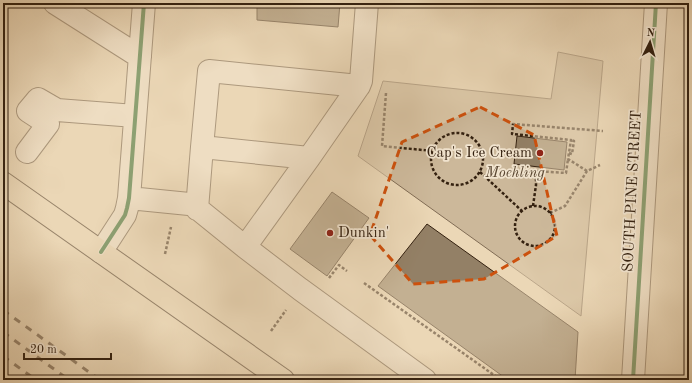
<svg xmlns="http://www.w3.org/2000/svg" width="692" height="383" viewBox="0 0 692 383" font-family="'Old Standard TT',serif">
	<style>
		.green { fill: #ccb89a; stroke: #806c55 }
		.building { fill: #938066; stroke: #342110 }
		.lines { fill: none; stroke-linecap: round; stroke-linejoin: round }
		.minor-casing { stroke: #624e3a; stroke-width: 24 }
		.major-casing { stroke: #342110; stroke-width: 24 }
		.path { stroke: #342110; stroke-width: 2.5; stroke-dasharray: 3 2; stroke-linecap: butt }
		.minor { stroke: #f2e5d0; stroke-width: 22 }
		.major { stroke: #ebd7b6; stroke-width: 22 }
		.rail { stroke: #342110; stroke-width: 3; stroke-dasharray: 7 7; stroke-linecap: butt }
		.cycleway-casing { stroke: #f2e5d0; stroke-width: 6 }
		.cycleway { stroke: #1b5e20; stroke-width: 4 }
		.marked { fill: none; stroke: #cd510d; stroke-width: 3; stroke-dasharray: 8 5; stroke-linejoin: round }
		.poi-dot { fill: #8f2418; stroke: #f2e5d0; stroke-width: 1.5 }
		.labels { text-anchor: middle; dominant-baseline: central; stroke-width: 3.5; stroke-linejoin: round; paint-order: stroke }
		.poi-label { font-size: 15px; fill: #342110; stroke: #f2e5d0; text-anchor: end }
		.park-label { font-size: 15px; font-style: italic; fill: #5a4732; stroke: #f2e5d0 }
		.street-label { font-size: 15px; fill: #342110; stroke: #f2e5d0 }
	</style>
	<rect width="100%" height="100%" fill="#ebd7b6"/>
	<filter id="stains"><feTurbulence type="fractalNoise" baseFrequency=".005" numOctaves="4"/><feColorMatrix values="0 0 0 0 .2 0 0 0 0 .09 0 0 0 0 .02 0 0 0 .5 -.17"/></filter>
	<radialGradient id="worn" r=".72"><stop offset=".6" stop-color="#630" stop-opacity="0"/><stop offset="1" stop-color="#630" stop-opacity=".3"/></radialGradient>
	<path class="green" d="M558,52L603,61L581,316L358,156L383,81L551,99Z"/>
	<path class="building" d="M257,3H340L338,27L257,20Z
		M517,136L567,142L564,170L514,164Z
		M332,192L369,218L327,276L290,249Z
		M427,224L578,332L575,380H508L378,286Z"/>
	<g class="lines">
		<g class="minor-casing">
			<path id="minor" d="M55,3L140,57
				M27,152L48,124L28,111L38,99L57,110L135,116
				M309,158L202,147L209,71L359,86
				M129,198L189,204L193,205L245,247L300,289L425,380
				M197,209L202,147
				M245,247L309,158L359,86L361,81L367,3
				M101,252L125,215L127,208L129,198L144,3
				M633,380L656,3"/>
		</g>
		<g class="major-casing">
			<path id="major" d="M3,183L283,380"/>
		</g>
		<path class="path" d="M386,93L382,146L433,151
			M431 159a26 26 0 1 1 52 0a26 26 0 1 1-52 0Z
			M569,153L572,154L574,141L571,140
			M587,171L568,159L571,140L512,134L513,124L603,131
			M480,172L522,211
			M533,206L536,185V171L566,173L568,159
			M515 226a20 20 0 1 1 40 0a20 20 0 1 1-40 0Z
			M550,213L565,206L587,171L600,165
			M165,254L171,227
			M329,278L339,265L347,271
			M364,283L501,380
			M271,331L286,310"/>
		<use href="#minor" class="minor"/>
		<use href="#major" class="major"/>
		<path class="rail" d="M3,310L100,380
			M3,332L69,380
			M3,356L36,380"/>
		<g class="cycleway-casing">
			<path id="cycleway" d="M101,252L125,215L127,208L129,198L144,3
				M633,380L656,3"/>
		</g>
		<use href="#cycleway" class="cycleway"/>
	</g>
	<path d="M0 0H692V383H0ZM480,107L534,135L557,236L484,279L413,284L370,235L402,142Z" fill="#ebd7b6" fill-opacity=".55" fill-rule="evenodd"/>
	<path class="marked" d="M480,107L534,135L557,236L484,279L413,284L370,235L402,142Z"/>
	<g class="poi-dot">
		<circle cx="540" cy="153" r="4"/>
		<circle cx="330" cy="233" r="4"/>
	</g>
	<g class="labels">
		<g class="poi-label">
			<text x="532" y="153">Cap's Ice Cream</text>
			<text x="338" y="233" text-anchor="start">Dunkin'</text>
		</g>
		<g class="park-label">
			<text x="515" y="173">Moehling</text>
		</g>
		<g class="street-label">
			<text transform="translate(633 191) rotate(-87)">SOUTH PINE STREET</text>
		</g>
	</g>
	<rect width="692" height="383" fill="none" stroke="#ebd7b6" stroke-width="16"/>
	<rect x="4" y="4" width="684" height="375" fill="none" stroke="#342110" stroke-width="2"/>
	<rect x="8" y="8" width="676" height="367" fill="none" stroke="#342110"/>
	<g transform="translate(650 42) rotate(5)" stroke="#f2e5d0" stroke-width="3" paint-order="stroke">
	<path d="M0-3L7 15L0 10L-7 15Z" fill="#342110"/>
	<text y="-6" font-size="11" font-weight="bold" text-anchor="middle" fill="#342110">N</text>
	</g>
	<path d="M24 353v6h87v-6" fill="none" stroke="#342110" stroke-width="2"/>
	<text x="30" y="353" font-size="12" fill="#342110" stroke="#f2e5d0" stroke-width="3" paint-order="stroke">20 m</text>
	<rect width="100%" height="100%" filter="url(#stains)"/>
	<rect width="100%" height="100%" fill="url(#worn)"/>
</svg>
